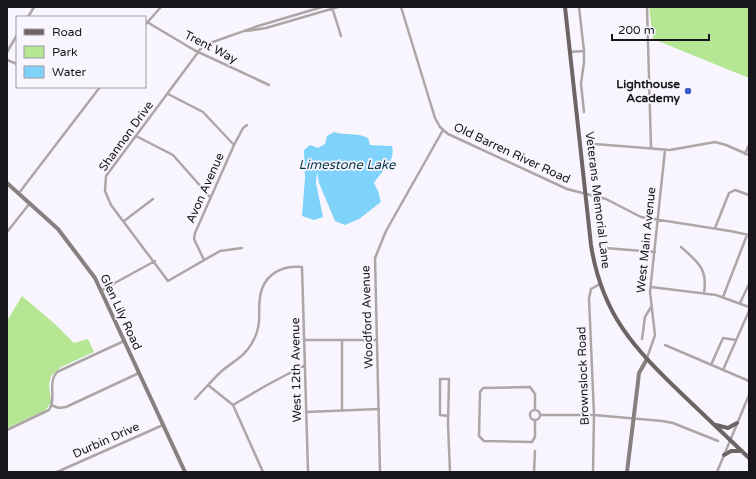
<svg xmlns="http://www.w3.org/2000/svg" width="756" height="479" viewBox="0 0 756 479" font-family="'Varela Round',sans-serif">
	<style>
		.green { fill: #b4e694 }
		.water { fill: #7fd3fb }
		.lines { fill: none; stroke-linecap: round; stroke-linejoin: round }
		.street { stroke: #aca6a7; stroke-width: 2.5 }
		.secondary { stroke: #888080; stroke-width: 4 }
		.primary { stroke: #6e6465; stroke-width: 4 }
		.poi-dot { fill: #405bcd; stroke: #f9f5fe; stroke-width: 1.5 }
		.labels { text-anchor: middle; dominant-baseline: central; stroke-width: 3.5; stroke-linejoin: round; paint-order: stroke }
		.street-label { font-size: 12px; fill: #18161a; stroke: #f9f5fe }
		.poi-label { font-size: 12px; font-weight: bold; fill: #18161a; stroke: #f9f5fe; text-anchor: end }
		.water-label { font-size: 13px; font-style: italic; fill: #04394d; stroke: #f9f5fe }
	</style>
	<rect width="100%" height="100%" fill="#f9f5fe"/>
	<path class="green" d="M649,7H749V78L653,39Z
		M22,296L55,324L74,343L88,339L94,352L61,367L51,376L49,385L51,402L45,411L7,428V321Z"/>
	<path class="water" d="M334,132C346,136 356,132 368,138L370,145L392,146C396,162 382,170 374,183L378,191L381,202L359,219L345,225L335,221L319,183L317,172L316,183L323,217L314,220L302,216L305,178L304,150L310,145L318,148L325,144L327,136Z"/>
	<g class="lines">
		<path class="street" d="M332,7L341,36
			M401,7L435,118L440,127L448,134L567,189L606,199L641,217L730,231L749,235
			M647,7L651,148
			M28,17L34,7
			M147,22L194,50L269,85
			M145,25L161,7
			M247,31L266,28L338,7
			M584,51V62L581,84L584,112
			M7,52L17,35
			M570,52L584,51L579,7
			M7,60L17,64
			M168,94L203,112L234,145
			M136,136L173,155L210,197
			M595,144L670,150L715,142L726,145L749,155
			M745,154L749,145
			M19,193L100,87
			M124,221L153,199
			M715,228L729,193L735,190L749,195
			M7,232L30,203
			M681,247C698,262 708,269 704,293
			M242,248L220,251L168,281L111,205L105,191L106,176L202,47L210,43L258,26L322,7
			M605,248L655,252
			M204,260L194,239L195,233L234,145L243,128L247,125
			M651,287L716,295L749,307
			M102,290L155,261
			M723,297L747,235
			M740,303L749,284
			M642,339L645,317L651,307
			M305,340H377
			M342,340V411
			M665,345L749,381
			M647,358L655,335L650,292L665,150
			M711,365L723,338L736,340
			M723,370L749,311
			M195,399L208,385
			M51,405L59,408L66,407L139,373
			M233,405L208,385C213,380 218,374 223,370C234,361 245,356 252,343C265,321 255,308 262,289C268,272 285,265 302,267L308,472
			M535,410V394L530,387L483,388L480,392L479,436L484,441L532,442L535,437V420
			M530 415a5 5 0 1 1 10 0a5 5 0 1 1-10 0Z
			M306,412L379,409
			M540,415H594L662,421L673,423L718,441
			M448,416L440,415V379H449L448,424L450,472
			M7,430L49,410C57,398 47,383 57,372L124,341
			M57,472L163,425
			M263,472L233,405L267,385L305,365
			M380,472L375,258L386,231L443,130
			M534,472L535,451
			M593,472L594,415L589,298L591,289L600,284
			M717,472L749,395"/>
		<path class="secondary" d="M7,183L58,229L95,278L185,472
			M627,472L638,382L639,373L647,359"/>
		<path class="primary" d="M565,7L591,245C602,315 634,348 683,395C705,416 727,437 749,458
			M716,425L728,428L737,423
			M724,455L731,451H742"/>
	</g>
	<circle class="poi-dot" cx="688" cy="91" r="4"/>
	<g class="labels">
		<g class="street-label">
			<text transform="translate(211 47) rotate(27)">Trent Way</text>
			<text transform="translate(126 136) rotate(-54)">Shannon Drive</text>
			<text transform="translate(512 153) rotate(25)">Old Barren River Road</text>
			<text transform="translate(205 188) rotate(-66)">Avon Avenue</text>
			<text transform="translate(598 200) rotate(83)">Veterans Memorial Lane</text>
			<text transform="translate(646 240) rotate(-84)">West Main Avenue</text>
			<text transform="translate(121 312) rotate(65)">Glen Lily Road</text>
			<text transform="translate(367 317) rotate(-92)">Woodford Avenue</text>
			<text transform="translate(296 370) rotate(-91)">West 12th Avenue</text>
			<text transform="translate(583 376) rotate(-92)">Brownslock Road</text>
			<text transform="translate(106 440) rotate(-24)">Durbin Drive</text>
		</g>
		<g class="poi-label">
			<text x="680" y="84">Lighthouse<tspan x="680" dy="14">Academy</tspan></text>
		</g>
		<g class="water-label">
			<text x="347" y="165">Limestone Lake</text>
		</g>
	</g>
	<rect width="756" height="479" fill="none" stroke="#18161a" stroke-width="16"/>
	<rect x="16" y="16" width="130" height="72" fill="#f9f5fe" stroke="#9f9ca3"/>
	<rect x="24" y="29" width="20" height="6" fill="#6e6465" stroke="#9f9ca3"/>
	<text x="52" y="36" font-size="12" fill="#18161a">Road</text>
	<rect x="24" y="46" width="20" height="12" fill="#b4e694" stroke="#9f9ca3"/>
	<text x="52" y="56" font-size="12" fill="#18161a">Park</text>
	<rect x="24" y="66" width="20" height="12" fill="#7fd3fb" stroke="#9f9ca3"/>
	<text x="52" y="76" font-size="12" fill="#18161a">Water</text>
	<path d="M612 34v6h97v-6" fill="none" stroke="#18161a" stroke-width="2"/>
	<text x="618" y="34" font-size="12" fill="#18161a" stroke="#f9f5fe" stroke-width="3" paint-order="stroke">200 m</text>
</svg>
